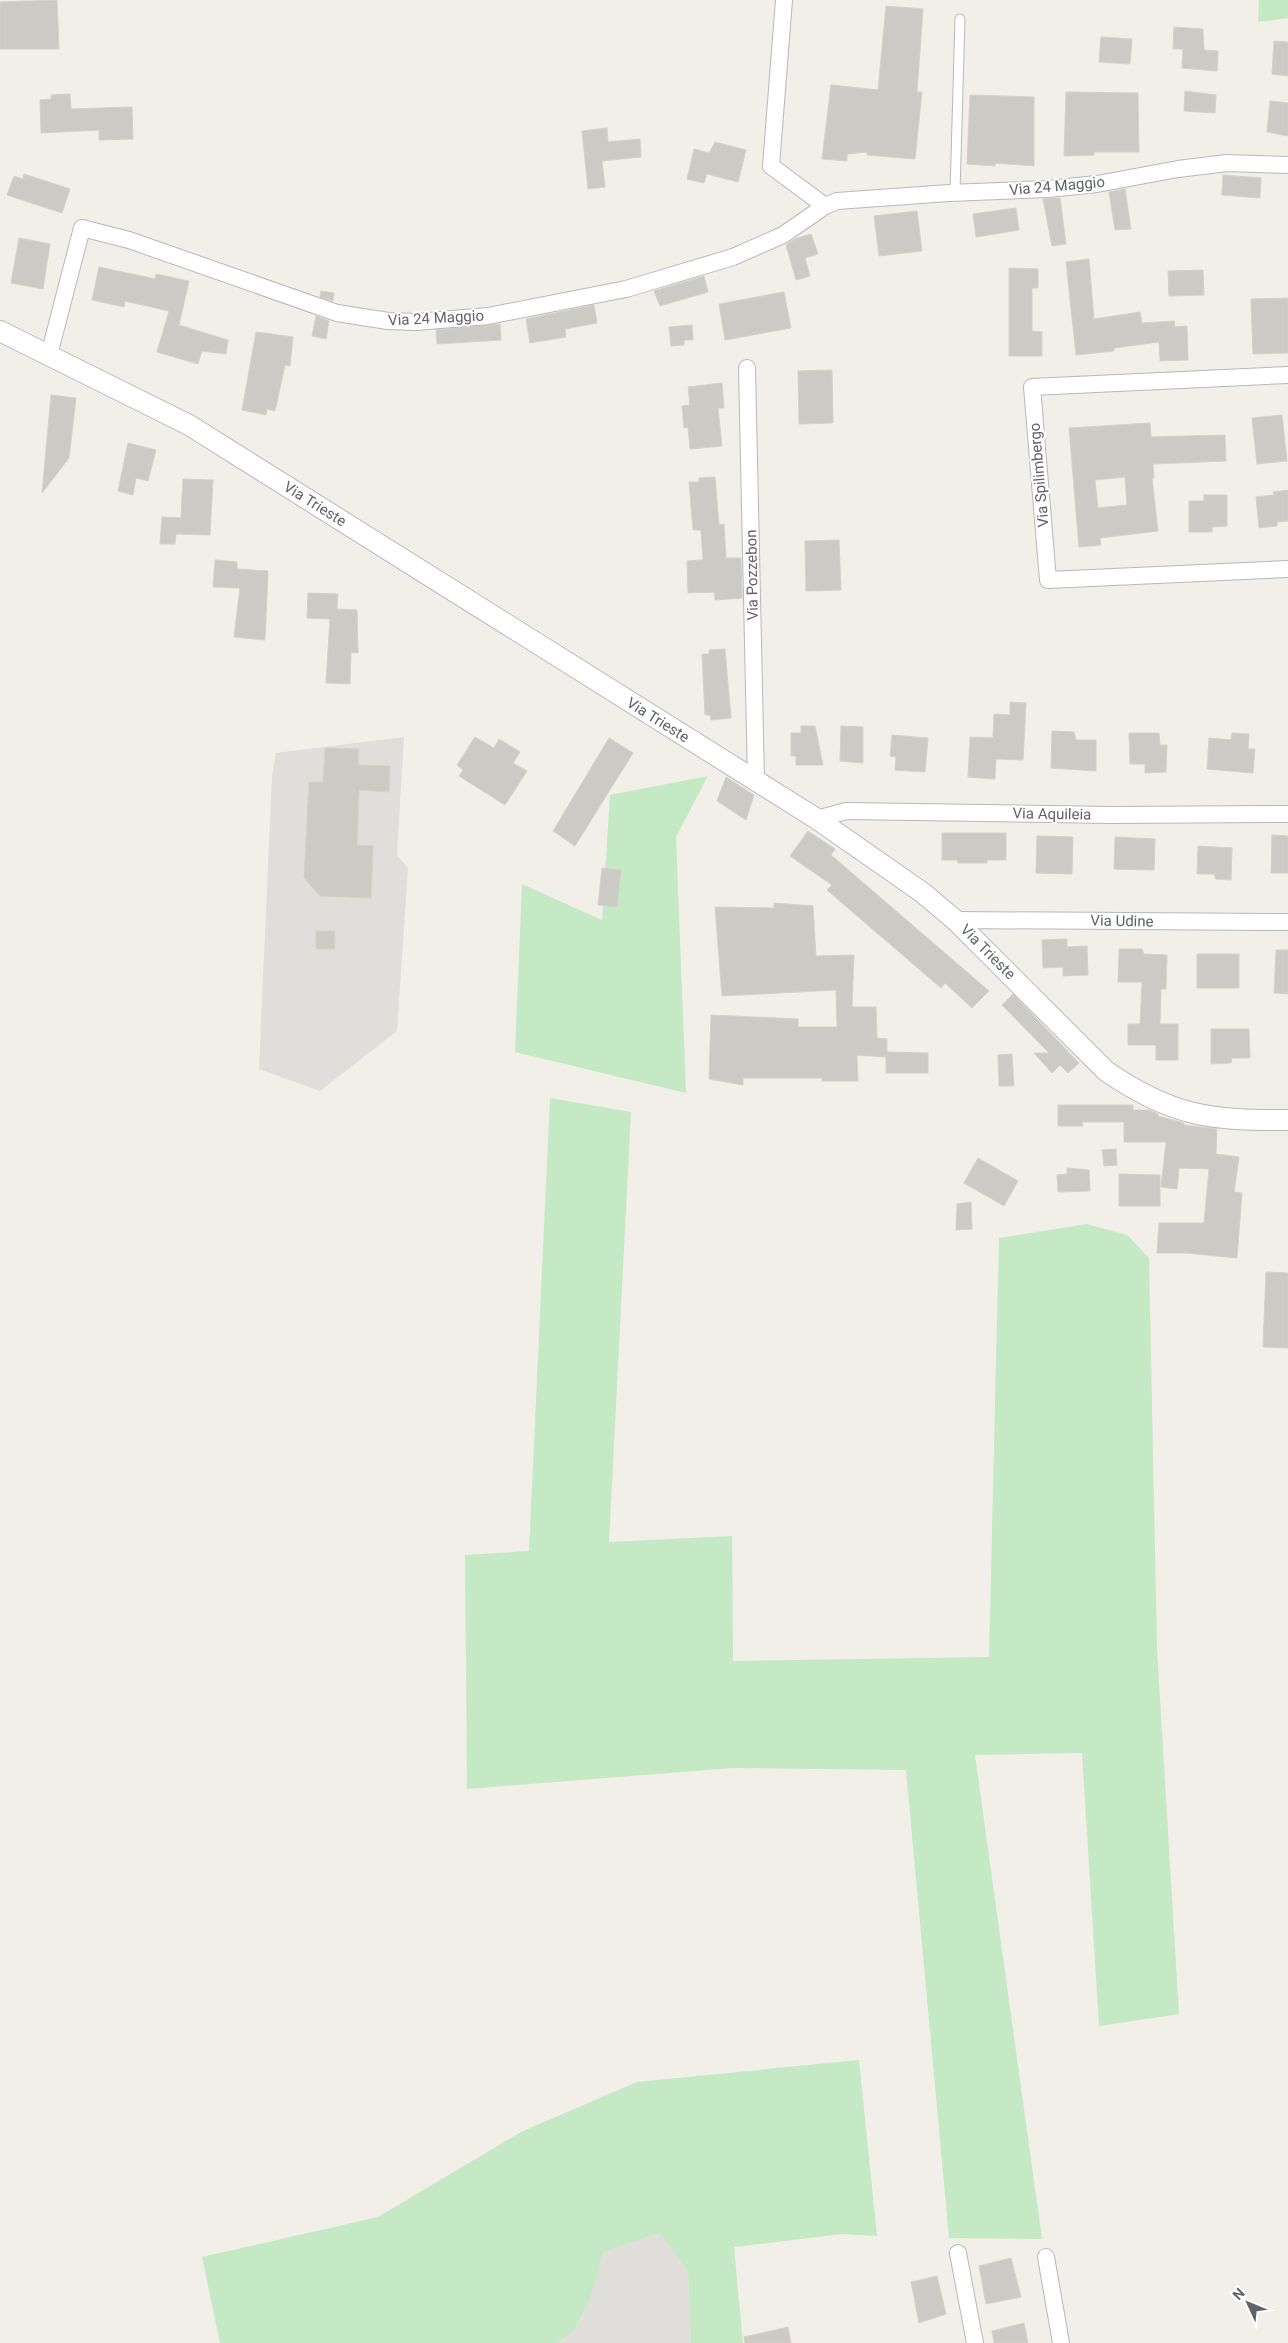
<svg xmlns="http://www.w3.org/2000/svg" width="1288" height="2343" viewBox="0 0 1288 2343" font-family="Roboto,sans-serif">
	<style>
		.industrial { fill: #e0deda }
		.green { fill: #c5e8c5 }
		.building { fill: #cccac5; stroke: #d6d1c6; fill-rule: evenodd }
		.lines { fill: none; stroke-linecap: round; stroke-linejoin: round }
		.service-casing { stroke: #b5b8bc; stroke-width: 11 }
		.minor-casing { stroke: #b5b8bc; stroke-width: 18 }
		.tertiary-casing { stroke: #b5b8bc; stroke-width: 22 }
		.service { stroke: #fff; stroke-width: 9 }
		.minor { stroke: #fff; stroke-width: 16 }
		.tertiary { stroke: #fff; stroke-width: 20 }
		.labels { text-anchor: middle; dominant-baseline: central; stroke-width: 4; stroke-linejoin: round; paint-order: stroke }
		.street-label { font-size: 15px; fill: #5f6368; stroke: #fff }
	</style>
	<rect width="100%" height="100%" fill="#f1efe8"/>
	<path class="industrial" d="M404,737L397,855L408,868L397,1031L320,1091L259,1069L272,776L276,753Z
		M660,2233L688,2272L691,2343H556L564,2340L582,2318L604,2252Z"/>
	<path class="green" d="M1259,0H1288V18L1258,22Z
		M708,776L676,837L686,1093L515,1052L522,884L602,920L610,795Z
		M550,1098L631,1112L609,1542L732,1536L733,1661L989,1657L999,1238L1087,1224L1127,1235L1149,1258L1157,1649L1179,2014L1099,2026L1082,1753L975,1755L1042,2239L949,2238L906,1770L733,1768L467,1789L465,1555L529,1551Z
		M859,2060L877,2236L842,2234L734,2247L743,2343H691L688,2272L660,2233L604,2252C595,2278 585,2333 556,2343H220L202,2257L378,2217L521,2132L637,2082Z"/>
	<path class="building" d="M57,0L59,49H0V2Z
		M886,6L923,9L917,92H922L915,159L867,155V152L847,154V161L822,159L831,85L878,90Z
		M1174,27L1203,29L1204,50L1218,51L1217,71L1182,68L1183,49H1173Z
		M1101,37L1132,39L1130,64L1099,62Z
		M1274,41L1288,42V76L1272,74Z
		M1185,91L1216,95L1215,113L1184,111Z
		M1066,92L1138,93L1139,152H1094V155L1064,156Z
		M70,94L71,109L132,107L133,139L99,140V130L41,133L40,100L51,99V95Z
		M970,95L1034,97V166L995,163V166L967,164Z
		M1270,101L1288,103V136L1267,132Z
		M607,128L608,142L640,139L641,157L602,161L605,187L588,189L582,131Z
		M715,142L746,150L738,182L707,174L704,183L687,179L694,149L709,153Z
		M24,174L70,189L62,213L7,195L14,176L23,179Z
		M1223,175L1261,178L1260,198L1222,195Z
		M1125,189L1131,229L1115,230L1109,192Z
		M1060,198L1066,244L1052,246L1043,199Z
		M1016,208L1019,230L976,237L973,214Z
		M917,211L922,251L879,256L874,216Z
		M811,234L818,254L805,258L810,276L796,280L786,245L795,239Z
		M19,238L50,244L43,289L11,283Z
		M1089,259L1094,319L1140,312L1142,323L1174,321L1175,327L1187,326L1188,360L1160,361L1159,342L1114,348V351L1076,355L1066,262Z
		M99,267L155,279L156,274L189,281L179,325L228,340L226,354L202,351L198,364L157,352L169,311L125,301L124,307L92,300Z
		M1009,268L1038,269V288H1032V331L1042,332V356H1009Z
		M1203,270L1204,295L1169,296L1168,271Z
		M704,276L708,292L660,306L654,291Z
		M321,291L334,293L333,301L320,297Z
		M784,292L791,328L725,340L719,304Z
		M1288,298V353L1253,354L1251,299Z
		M594,305L597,323L565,329L566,337L530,343L526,319Z
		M316,316L329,321L326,339L312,336Z
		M500,324L501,340L437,344L436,330Z
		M692,325L693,340H684V345L671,346L669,327Z
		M256,332L293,337L290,366L285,365L275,411L267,409L266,415L242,410Z
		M832,370L833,423L799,424L798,371Z
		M722,383L724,408H718L722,446L690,449L688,427L684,428L682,406L690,405L688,387Z
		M51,395L76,398L69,458L42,493Z
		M1282,415L1287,461L1257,464L1252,418Z
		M1150,423L1151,437L1225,435L1226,461L1153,464L1154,478H1152L1158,531L1100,538L1101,545L1079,547L1069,428ZM1125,477L1127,505L1098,508L1095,480Z
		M128,443L156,450L148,481L136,478L133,495L118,491Z
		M715,477L719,525L724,524L726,558H741L742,598L715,600L714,592L688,593L687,561L703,560L701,530H693L689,482H699V478Z
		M183,479L213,480L210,535L176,534L175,544H160L162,517L181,518Z
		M1288,490V521L1277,522V526L1259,528L1256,497L1274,495L1273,492Z
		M1204,495H1227V526L1212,527V532H1189V501H1204Z
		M839,540L841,590L806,591L805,541Z
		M215,560L237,562V569L268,571L265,640L234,637L240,588L213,587Z
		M308,593L338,594L337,609L357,610L358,653L351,652L350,684L326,683L330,619L307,618Z
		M725,649L731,718L711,720L710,715H705L702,654H709V650Z
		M1010,702L1026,703L1023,760L996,759L995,779L968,777L970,737L993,738L994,714L1010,715Z
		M801,726H815L823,765H796V756H791V733H801Z
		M841,726L863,727V763L840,761Z
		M1052,731L1074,732L1076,740H1096V771L1051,768Z
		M1129,733H1159L1160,745H1167L1166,772L1145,773V764H1130Z
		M1232,733L1249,734L1248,749H1255L1253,773L1207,769L1209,738L1231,740Z
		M892,735L928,738L925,772L895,770L896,757L890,756Z
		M475,737L494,748L499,739L520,752L513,763L527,771L505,805L459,776L463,770L457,765Z
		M609,738L633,753L575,846L553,831Z
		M325,748L359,749L358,765L390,766L389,792L359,790L357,845L373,846L371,898L320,896L304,878L309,782H323Z
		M726,777L754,795L746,820L717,801Z
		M808,831L835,849L831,855L989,991L972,1008L945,983L941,988L827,890L832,885L790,856Z
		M942,833H1006V860H987V863H958L957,860H942Z
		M1272,835L1288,836V873H1271Z
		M1037,836L1073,837L1072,874L1036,873Z
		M1115,837L1155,839L1154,870L1114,869Z
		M1198,846L1232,848L1231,880L1216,879L1214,874H1197Z
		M602,868L621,870L617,907L598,905Z
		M774,903L813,906L816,956L854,955L852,1007H876L877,1038L887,1039V1052L928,1053V1073H886V1054V1057L857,1055L858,1081H822V1078H743V1085L709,1079L711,1015L798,1019V1027H837L836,990L722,996L715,907L774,908Z
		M316,931H335V949H316Z
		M1067,939V947L1087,946L1088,975L1063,976V967L1043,968L1042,940Z
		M1119,949H1142L1144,954L1167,955L1166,989H1161L1160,1024H1178V1060H1156V1045H1128V1024H1140L1142,982H1118Z
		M1276,950H1288V994L1274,993Z
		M1197,954H1239V988H1197Z
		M1013,994L1079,1063L1068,1073L1060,1065L1052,1073L1034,1053H1049L1002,1005Z
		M1211,1029H1249L1250,1058H1232L1231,1063L1211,1064Z
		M1012,1054L1014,1086H999L998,1055Z
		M1058,1105H1133V1110H1149L1158,1114V1116L1184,1123V1125L1217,1129L1216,1154L1239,1157L1234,1192L1242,1193L1237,1258L1186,1253H1157L1159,1223H1204L1209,1169L1179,1168L1177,1189L1161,1187L1166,1142H1124V1122H1082L1083,1126H1058Z
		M1116,1149L1117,1165L1104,1166L1102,1150Z
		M978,1158L1018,1181L1004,1206L964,1183Z
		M1067,1168L1089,1170L1090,1191L1058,1192L1057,1175L1067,1174Z
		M1119,1174L1160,1175V1206H1119Z
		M971,1202L972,1229L956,1230L957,1204Z
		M1266,1272L1288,1273V1348L1263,1347Z
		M1011,2258L1021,2297L986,2304L979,2266Z
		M937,2276L946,2314L919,2323L911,2282Z
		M1024,2323L1028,2343H994L992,2331Z
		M788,2327L791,2343H745L744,2337Z"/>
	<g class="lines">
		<g class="service-casing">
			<path id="service" d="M955,192L960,19"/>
		</g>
		<g class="minor-casing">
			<path id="minor" d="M784,0L771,166L825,206L837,201L949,193L1048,189L1097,184L1178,169L1227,163L1288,165
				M49,355L82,228L129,240L337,313L388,321L416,322L488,316L626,289L733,257L783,235L825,206
				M747,368L756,781
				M1288,375L1032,387L1048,580L1288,569
				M817,819L846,811L1111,815L1288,814
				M955,920L1288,922
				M958,2253L975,2343
				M1046,2257L1061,2343"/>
		</g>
		<g class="tertiary-casing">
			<path id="tertiary" d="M0,331L189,425L817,819L923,893L955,920L1106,1071C1171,1116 1211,1121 1288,1120"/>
		</g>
		<use href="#service" class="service"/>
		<use href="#minor" class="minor"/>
		<use href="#tertiary" class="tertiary"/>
	</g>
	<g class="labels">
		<g class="street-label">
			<text transform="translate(1057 186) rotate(-5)">Via 24 Maggio</text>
			<text transform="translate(436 318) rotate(-3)">Via 24 Maggio</text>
			<text transform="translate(1039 475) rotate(-95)">Via Spilimbergo</text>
			<text transform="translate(315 504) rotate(32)">Via Trieste</text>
			<text transform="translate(752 575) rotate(-91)">Via Pozzebon</text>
			<text transform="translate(658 720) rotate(32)">Via Trieste</text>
			<text transform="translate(1052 814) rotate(1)">Via Aquileia</text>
			<text transform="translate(1122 921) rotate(1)">Via Udine</text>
			<text transform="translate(988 952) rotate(45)">Via Trieste</text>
		</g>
	</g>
	<g transform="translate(1248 2303) rotate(314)" stroke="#ffffff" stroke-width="4" paint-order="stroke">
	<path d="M0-4L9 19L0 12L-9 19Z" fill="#5f6368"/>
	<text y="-8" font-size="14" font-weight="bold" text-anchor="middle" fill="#5f6368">N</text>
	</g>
</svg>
